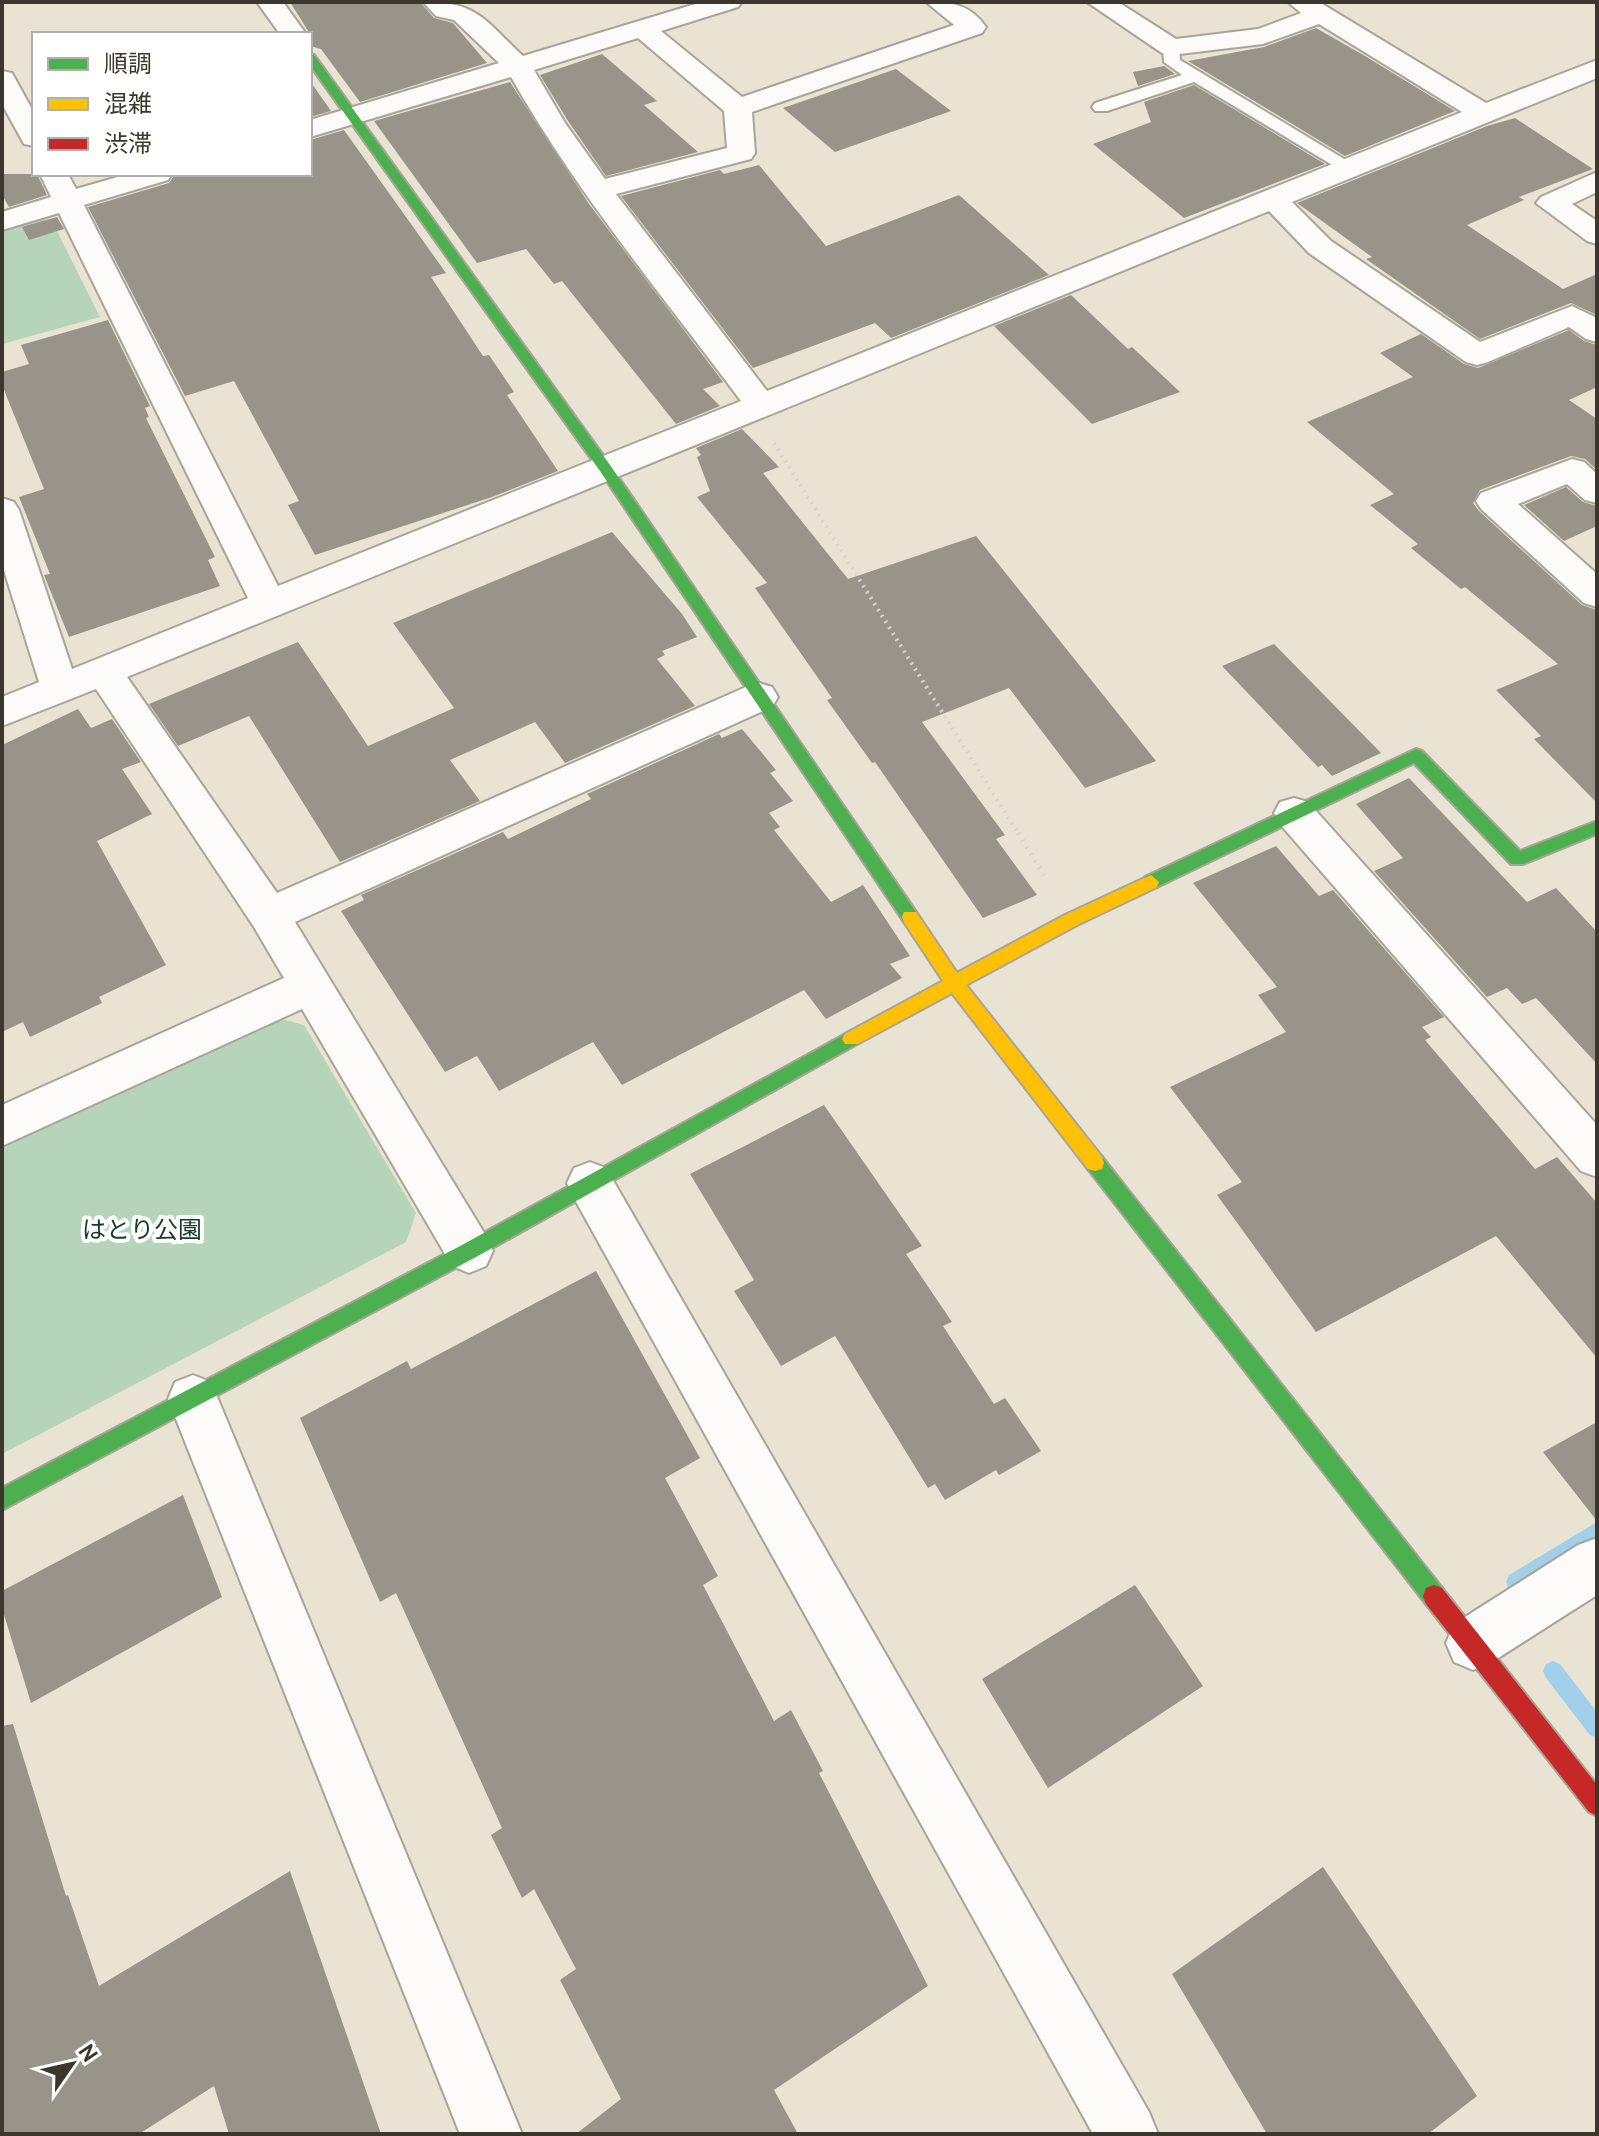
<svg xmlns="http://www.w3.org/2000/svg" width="1599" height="2136" viewBox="0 0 1599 2136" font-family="Cabin,'Noto Sans JP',sans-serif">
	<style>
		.green { fill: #b6d4ba }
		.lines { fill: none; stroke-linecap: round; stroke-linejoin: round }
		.stream { fill: #a2cfea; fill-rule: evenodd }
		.building { fill: #989489 }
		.lane-casing { stroke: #a9a498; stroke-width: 4 }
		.street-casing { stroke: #a9a498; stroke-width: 4 }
		.fast-casing { stroke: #a9a498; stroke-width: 4 }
		.slow-casing { stroke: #a9a498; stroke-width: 4 }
		.jam-casing { stroke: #a9a498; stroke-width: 4 }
		.path-far1 { stroke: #d6d5d1; stroke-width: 4; stroke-dasharray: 2 5; stroke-linecap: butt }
		.path { stroke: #d6d5d1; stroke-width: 5; stroke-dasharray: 2 6; stroke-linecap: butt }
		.lane { fill: #fcfbf9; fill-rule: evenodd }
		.street { fill: #fcfbf9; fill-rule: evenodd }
		.fast { fill: #4caf50; fill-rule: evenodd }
		.slow { fill: #ffc107; fill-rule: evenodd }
		.jam { fill: #c62828; fill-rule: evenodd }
		.labels { text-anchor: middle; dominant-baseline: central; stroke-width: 8; stroke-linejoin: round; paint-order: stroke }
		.park-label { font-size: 24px; fill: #143c27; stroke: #fff }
	</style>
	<rect width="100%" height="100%" fill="#e9e3d4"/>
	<path class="green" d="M43,219L52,221L100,317L2,344V231Z
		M281,1019L304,1025L416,1213L406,1242L2,1454V1145Z"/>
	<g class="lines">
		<path class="stream" d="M1597,1522V1542L1523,1589L1516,1592L1509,1589L1506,1582L1509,1575Z
			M1553,1661L1560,1664L1597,1712V1738L1590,1735L1546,1678L1543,1671L1546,1664Z"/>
	</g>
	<path class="building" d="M290,2H420L434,18L453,23L487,63L360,102L321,49L310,46V34Z
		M1316,28L1365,56L1455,111L1345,156L1188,61L1264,47Z
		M602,54L657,101L644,105L698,152L606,176L568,121L540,75Z
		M1164,66L1175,74L1138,86L1133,72Z
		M896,69L951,111L835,152L783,108Z
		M310,81L331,111L310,117Z
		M510,82L589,204L723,382L703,389L720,406L676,424L562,281L554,284L526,249L477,263L374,121Z
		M1194,85L1325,164L1184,218L1093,144L1151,122L1144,102Z
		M1515,118L1593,169L1519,197L1524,200L1467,225L1563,289L1597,274V315L1571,303L1480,339L1366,259L1372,257L1297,203L1487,126Z
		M344,130L446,273L431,277L483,356L489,355L514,392L507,395L558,471L492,497L315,555L288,505L299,501L234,381L185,396L88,207L169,183L175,174H206V177L217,174H310V140Z
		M759,165L826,246L959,195L1049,275L891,338L875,323L753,368L621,196L720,170L724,174Z
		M2,174H37L47,195L9,207L2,195Z
		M57,217L64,229L29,240L22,227Z
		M1071,295L1128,349L1132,347L1180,392L1092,424L994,326Z
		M108,320L150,406L145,408L149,417L146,418L215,557L208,560L220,586L69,637L44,575L50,574L19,497L44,489L2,385V372L29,364L21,345Z
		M1569,330L1584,341L1597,345V387L1569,400L1597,419V470L1585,459L1571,456L1480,490L1473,503L1479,511L1582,605L1597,610V803L1534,739L1541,736L1496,690L1558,664L1465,587L1461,589L1411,548L1418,544L1370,505L1394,494L1307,422L1413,377L1380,353L1421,334L1464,364L1478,368Z
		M742,429L779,467L763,473L848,579L976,536L1156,761L1085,788L1009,688L922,722L1005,835L996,839L1037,895L983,918L875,762L872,763L827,700L832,698L755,588L767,583L697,497L710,491L697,457L701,455L696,448Z
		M1566,487L1583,502L1597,506V526L1564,541L1524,505Z
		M612,532L682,614L697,637L662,651L665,655L657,659L695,706L565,763L535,722L450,760L480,801L340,862L249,716L178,746L149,704L298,642L368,746L454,708L393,623Z
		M1274,644L1381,753L1332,776L1322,765L1318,767L1222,666Z
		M78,709L91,728L112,719L141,762L122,769L152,814L97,841L166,965L99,997L102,1003L30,1037L23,1022L2,1032V745Z
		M742,729L776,770L770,773L793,801L769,813L780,827L774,830L831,902L863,885L910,956L890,964L902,978L826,1019L804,990L622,1085L593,1042L499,1091L477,1056L445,1072L341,911L364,900L361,895L503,832L508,839L591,799L587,794L719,734L722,738Z
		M1409,778L1527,902L1556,888L1597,932V1064L1536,998L1522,1004L1507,988L1487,997L1374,871L1403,858L1356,804Z
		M1276,846L1319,896L1333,890L1444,1017L1422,1027L1431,1037L1425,1040L1535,1169L1557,1157L1597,1203V1358L1496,1236L1316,1332L1217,1195L1242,1182L1170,1087L1286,1032L1258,995L1277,987L1193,883Z
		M824,1105L922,1246L906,1254L952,1322L943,1326L994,1404L1005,1398L1041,1451L999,1475L996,1470L945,1500L935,1484L928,1488L835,1336L781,1366L734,1291L754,1280L690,1174Z
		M596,1271L700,1458L665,1478L718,1576L703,1585L774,1721L791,1710L823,1771L819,1773L928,1986L774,2090L798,2134H576L621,2099L560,1980L576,1969L534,1889L522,1898L491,1835L502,1828L396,1593L380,1602L300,1418L407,1361L411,1369Z
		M1597,1422V1521L1543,1452Z
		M183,1495L222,1597L31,1703L2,1608V1591Z
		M1135,1585L1203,1686L1048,1788L982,1679Z
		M13,1724L66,1896L68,1895L99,1986L290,1871L381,2134H229L214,2086L139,2134H2V1726Z
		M1323,1867L1477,2096L1428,2134H1267L1172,1974Z"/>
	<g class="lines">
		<g class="lane-casing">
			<path id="lane" d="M1171,42L1179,47L1180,60L1359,168L1356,172H1344L1194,82L1107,111H1095L1092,107L1095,103L1182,75L1164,62L1163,47Z"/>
		</g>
		<g class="street-casing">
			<path id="street" d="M257,2H283L306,34H280Z
				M423,2C479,2 484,20 523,56L702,2H742L738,7L661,31L742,97L954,25L926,2C952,2 970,4 986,27L982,33L752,112L755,153L751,159L616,194L767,391L1462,112L1319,24L1263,44L1171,55L1162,53L1087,2H1118L1176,39L1258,29L1301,13L1288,2H1319L1486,103L1597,60V78L1292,202L1331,241L1480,342L1572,306L1597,318V342L1586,339L1569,327L1488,362L1477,365L1466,362L1309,253L1269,211L127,677L277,893L746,687L759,683L772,687L778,697L772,707L295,922L486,1236L493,1251L486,1266L469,1273L452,1266L302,1009L2,1146V1105L284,978L254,927L96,689L2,726V697L39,682L2,564V498L14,502L19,510L72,669L248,598L59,213L2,230V212L51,197L40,174H68L76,189L128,174H172L168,180L84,205L278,586L741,401C662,295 576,192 511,77L310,137V120L499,63L454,20L436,16ZM638,38L724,111L727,148L605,179L565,123L534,70Z
				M2,71L12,73L34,113V146L24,144L2,104Z
				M1597,172V192L1572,204L1597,221V244L1587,241L1536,203L1541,197Z
				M1572,459L1584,462L1597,474V503L1585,500L1567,484L1518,504L1597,574V607L1584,603L1481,509L1476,501L1481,493Z
				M1294,798L1308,802L1597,1125V1177L1581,1171L1280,824L1274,813L1280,802Z
				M590,1162L606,1168L1149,2112L1158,2134H1093L574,1198L567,1183L574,1168Z
				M193,1375L211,1382L522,2134H460L168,1399L175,1382Z
				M1597,1538V1595L1492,1662L1473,1670L1454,1662L1446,1643L1454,1624L1578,1545Z"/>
		</g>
		<g class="fast-casing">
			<path id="fast" d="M310,54L314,55L610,465L916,912L918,917L916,922H904L600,471L310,65Z
				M1416,749L1422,751L1520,851L1597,821V834L1523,864H1511L1414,763L1157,887H1145L1143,882L1145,877Z
				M851,1031L857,1034L860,1039L857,1044L476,1257L2,1510V1488L462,1245Z
				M1095,1155L1102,1157L1442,1588L1445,1596L1442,1604L1434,1607L1426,1604L1088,1169L1086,1163L1088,1157Z"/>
		</g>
		<g class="slow-casing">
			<path id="slow" d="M1151,875L1159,882L1157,887L1077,925L966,985L1102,1157L1104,1163L1102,1169L1095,1171L1088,1169L952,993L857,1044H845L842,1039L845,1034L943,981L904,922L902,917L904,912H916L957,973L1065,915Z"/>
		</g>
		<g class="jam-casing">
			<path id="jam" d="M1434,1585L1442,1588L1597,1785V1816L1589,1812L1426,1604L1423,1596L1426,1588Z"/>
		</g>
		<path class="path-far1" d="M774,443L1019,835"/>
		<path class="path" d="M1018,833L1046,879"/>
		<use href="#lane" class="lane"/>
		<use href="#street" class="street"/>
		<use href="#fast" class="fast"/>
		<use href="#slow" class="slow"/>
		<use href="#jam" class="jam"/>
	</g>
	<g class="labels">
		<g class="park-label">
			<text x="142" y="1229">はとり公園</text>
		</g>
	</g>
	<rect width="1599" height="2136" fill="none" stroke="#3b372c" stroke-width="8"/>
	<rect x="32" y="32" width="280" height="144" fill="#ffffff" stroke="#b1afab" stroke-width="2"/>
	<rect x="48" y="58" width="40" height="12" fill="#4caf50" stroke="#b1afab" stroke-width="2"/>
	<text x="104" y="72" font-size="24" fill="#3b372c">順調</text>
	<rect x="48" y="98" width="40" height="12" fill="#ffc107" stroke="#b1afab" stroke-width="2"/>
	<text x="104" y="112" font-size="24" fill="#3b372c">混雑</text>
	<rect x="48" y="138" width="40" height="12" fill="#c62828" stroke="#b1afab" stroke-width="2"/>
	<text x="104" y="152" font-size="24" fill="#3b372c">渋滞</text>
	<g transform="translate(72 2064) rotate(56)" stroke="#ffffff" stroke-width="6" paint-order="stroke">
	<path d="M0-6L14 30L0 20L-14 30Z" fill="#3b372c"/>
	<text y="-12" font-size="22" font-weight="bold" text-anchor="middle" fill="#3b372c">N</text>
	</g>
</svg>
